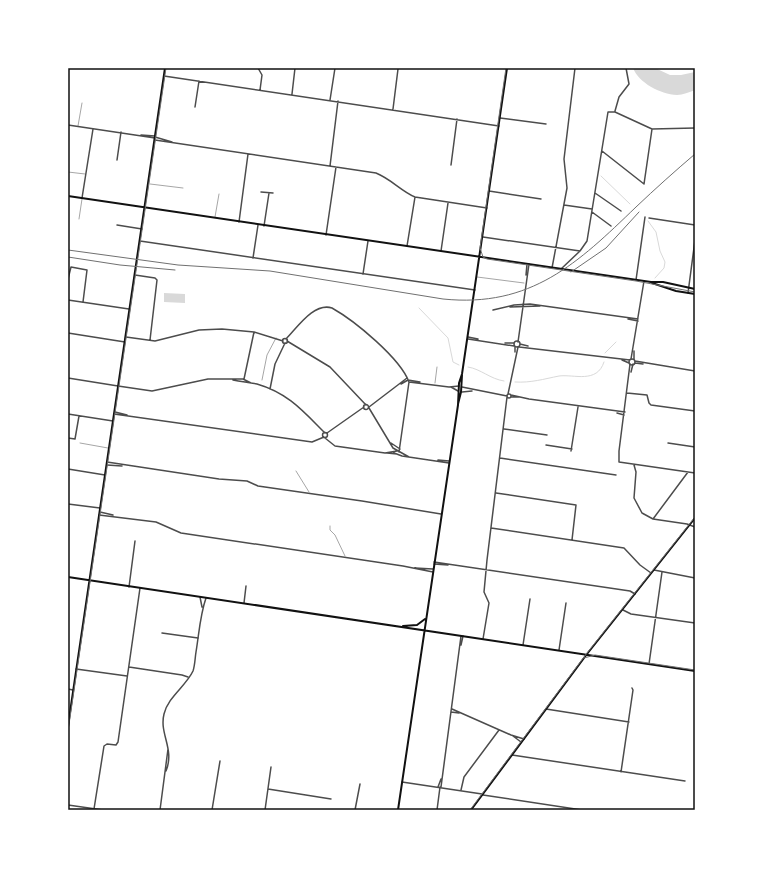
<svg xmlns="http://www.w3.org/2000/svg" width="763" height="878" viewBox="0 0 763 878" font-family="'Times New Roman',serif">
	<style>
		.water { fill: #d9d9d9 }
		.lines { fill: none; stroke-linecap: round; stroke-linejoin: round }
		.stream { stroke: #d9d9d9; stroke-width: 1 }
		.service { stroke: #4c4c4c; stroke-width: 0.5 }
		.minor { stroke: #4c4c4c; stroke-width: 1.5 }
		.tertiary { stroke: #4c4c4c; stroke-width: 1.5 }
		.primary { stroke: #111; stroke-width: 2 }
		.tram { stroke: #707070; stroke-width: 1 }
		.rail { stroke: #707070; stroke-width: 1 }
		.neatline { fill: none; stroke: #111; stroke-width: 1.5 }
	</style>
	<rect width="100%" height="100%" fill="#fff"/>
	<path class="water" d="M633,68H655L670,75H681L695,72V90C689,92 683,95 677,95C660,94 639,83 633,68Z
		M164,293L185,294V303L164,302Z"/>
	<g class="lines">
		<path class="stream" d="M601,176L630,204
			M648,221L656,232L660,251L665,262L664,268L655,278
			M419,308L448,338L453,362L459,365
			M605,353L616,342
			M468,367C481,369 490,379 504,381
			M515,382C531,383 544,379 559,376C574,374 597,384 604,362"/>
		<path class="service" d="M78,126L82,103
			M68,172L85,174
			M150,184L183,188
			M215,217L219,194
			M79,219L82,199
			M477,277L524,283
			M262,380L267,355L276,338
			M435,383L437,367
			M80,443L108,448
			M296,471L309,492
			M330,526V530L335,535L345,556"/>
		<path class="minor" d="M258,68L262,75L260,90
			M164,76L499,126
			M292,94L295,68
			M330,100L335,68
			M195,107L199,81
			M393,109L398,69
			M615,111L619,97L629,84L626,68
			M500,118L546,124
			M155,137L172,142
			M155,140L376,173C391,179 401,191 415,197L487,208
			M602,151L644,184L652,129
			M117,160L121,132
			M451,165L457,119
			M330,166L338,101
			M489,191L541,199
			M261,192L273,193
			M595,193L621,211
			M82,198L93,129
			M564,205L592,209
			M592,212L611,226
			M649,218L695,225
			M239,222L248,154
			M117,225L142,229
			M264,226L269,193
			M326,235L336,167
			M483,237L580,251
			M407,246L415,197
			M441,251L448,203
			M253,258L258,225
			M552,268L567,188L564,159L575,68
			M561,269L580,251L587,241L608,112H615L652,129L695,128
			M363,274L368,241
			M135,275L155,278L157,280L150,340
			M526,275L527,264
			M68,279L71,267L87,270L83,302
			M636,280L645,217
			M688,293L695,240
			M510,307L540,306
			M493,310L514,305L530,304L638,319
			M628,319L638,321
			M68,333L125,342
			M126,337L155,341L199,330L222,329L254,332L283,341
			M282.5 341a2.5 2.5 0 1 1 5 0a2.5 2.5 0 1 1-5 0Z
			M286,339C297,328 314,302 332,308C355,321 400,358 409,382
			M287,341L330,367L366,405
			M518,342L529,264
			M515,347V352
			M634,351V359
			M631,359L644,281
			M630,364L619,451V462L695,473
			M631,372L633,364
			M244,379L254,332
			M233,380C242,382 248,382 257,384C288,393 303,411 325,433
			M409,382L449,387L459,386
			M401,384L408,380L420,382
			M118,386L152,391L208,379H243L251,383
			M451,387L458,391
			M462,387L507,396
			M270,389L275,364L285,343
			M462,392L472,391
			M627,393L647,395L649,403L651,405L695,411
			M507 396a2 2 0 1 1 4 0a2 2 0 1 1-4 0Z
			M508,394L518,347
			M511,395L529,399L625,412
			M511,397H519
			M363.5 407a2.5 2.5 0 1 1 5 0a2.5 2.5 0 1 1-5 0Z
			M369,407L407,378
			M369,408L393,448L409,457
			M115,412L127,415
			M617,413L624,415
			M68,414L113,421
			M114,414L312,442L324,437
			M504,429L547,435
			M322.5 435a2.5 2.5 0 1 1 5 0a2.5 2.5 0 1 1-5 0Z
			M327,433L364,407
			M68,438L75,439L79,416
			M325,438L335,446L385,453L397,451
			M391,443L400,449
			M668,443L695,447
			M546,445L572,449
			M571,451L578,407
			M399,452L409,382
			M387,453L397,454
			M394,453L402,456L449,463
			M500,458L616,475
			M438,460L449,461
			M107,462L219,479L247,481L258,486L362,501L441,514
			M107,465L122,466
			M634,465L636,472L634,498L642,513L653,519L687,524L695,527
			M68,469L105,475
			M496,493L576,505L572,540
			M68,504L100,508
			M100,512L113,515
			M99,515L156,522L181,533L403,566L433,572
			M653,519L688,472
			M491,528L624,548L640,565L651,573
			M434,562L630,591L635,594
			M434,564L448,565
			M415,568L433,569
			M654,570L695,578
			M129,587L135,541
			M244,603L246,586
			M623,610L631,614L695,623
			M162,633L198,638
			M483,639L489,603L484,592L487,560L507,397
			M461,645L463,636
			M523,645L530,599
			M559,650L566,603
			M649,664L662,572
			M129,667L182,675L188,677
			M76,669L127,676
			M68,689L73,690
			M452,709L511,735L524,739
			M546,709L629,722
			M451,712L459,713
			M513,736L521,742
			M512,755L685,781
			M621,772L633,690L632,688
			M438,787L441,779
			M441,787L461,636
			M268,789L331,799
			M461,790L464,777L499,730
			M483,795L582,810
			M94,809L104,746L107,744L116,745L118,742L140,588
			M212,810L220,761
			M265,810L271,767
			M355,810L360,784
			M437,810L440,787"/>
		<path class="tertiary" d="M68,125L155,138
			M141,135L155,136
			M140,241L475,290
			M68,300L129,309
			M468,337L478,339
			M468,339L514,346
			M514 344a3 3 0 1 1 6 0a3 3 0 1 1-6 0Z
			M505,343H514
			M520,344L528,346
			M519,347L630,360
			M629 362a3 3 0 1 1 6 0a3 3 0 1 1-6 0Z
			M622,360L629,363
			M635,361L695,371
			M635,363L643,364
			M68,378L118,386
			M200,597L202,607
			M166,771C175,749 159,734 164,714C168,697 186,686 193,671C195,665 195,658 196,652C199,634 200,615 206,598
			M402,782L482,794
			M68,805L103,810
			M160,810L168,749"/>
		<path class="primary" d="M68,196L651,282H663L695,289
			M652,283L676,291L695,294
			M458,404L461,392L462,375
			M68,577L695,671
			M403,626L417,625L425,619
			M68,726L165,68
			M398,810L458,405L459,383L462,374L507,68
			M471,810L587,654L695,518"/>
		<path class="tram" d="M506,68L480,248L483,257L487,259L636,281L695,292
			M584,658L595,655L695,670
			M68,731L166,68
			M470,810L587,653L695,517"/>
		<path class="rail" d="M68,250L178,265L270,271L443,299C531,308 578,263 636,207C655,189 675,171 695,154
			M68,257L120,265L175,270
			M571,272L606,248L639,212"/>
	</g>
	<rect width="763" height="878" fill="none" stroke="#ffffff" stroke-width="138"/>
	<rect x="69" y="69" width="625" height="740" class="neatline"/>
</svg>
